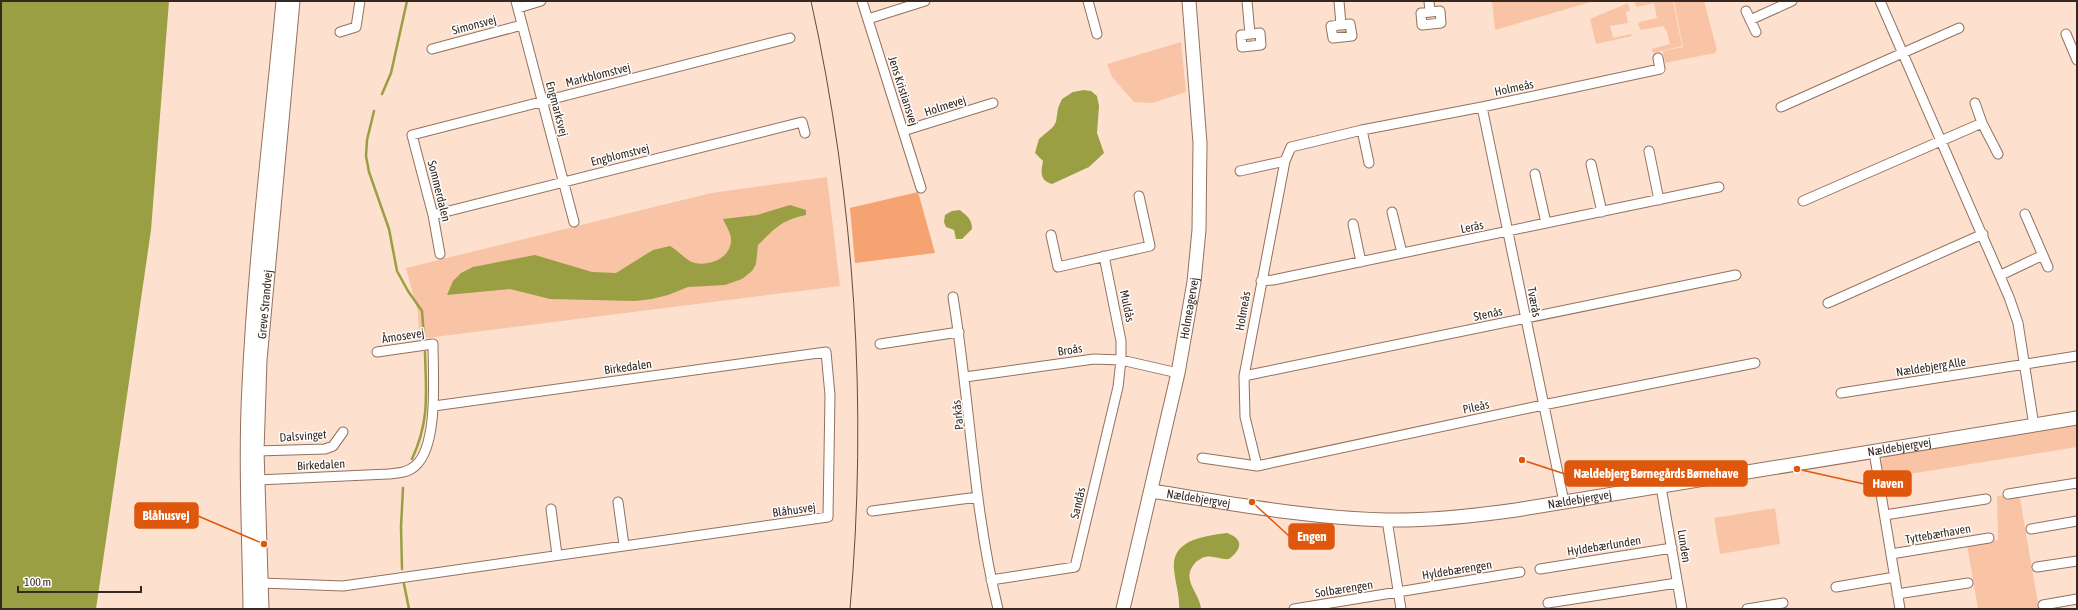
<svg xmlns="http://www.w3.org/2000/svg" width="2078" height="610" viewBox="0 0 2078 610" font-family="'Asap Condensed',sans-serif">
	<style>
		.green { fill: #f8c4a5 }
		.forest { fill: #f4a371 }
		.water { fill: #999f42 }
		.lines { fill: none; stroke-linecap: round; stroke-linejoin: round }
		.stream { stroke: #999f42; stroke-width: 2.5 }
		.street-casing { stroke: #93715e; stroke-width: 11 }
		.secondary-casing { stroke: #93715e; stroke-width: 15 }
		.street { stroke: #fff; stroke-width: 9 }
		.secondary { stroke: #fff; stroke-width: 13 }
		.tram { stroke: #5d4c42; stroke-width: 1 }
		.labels { text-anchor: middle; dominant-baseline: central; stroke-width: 3; stroke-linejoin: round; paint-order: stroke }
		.street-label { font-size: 12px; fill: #362820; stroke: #fff }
		.leader { fill: none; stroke: #df570d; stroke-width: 1.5 }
		.callout-dot { fill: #df570d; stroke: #fff; stroke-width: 1.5 }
		.callout { fill: #df570d; stroke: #df570d; stroke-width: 1.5 }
		.callout-label { font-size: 13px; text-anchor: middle; font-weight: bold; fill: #fff }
	</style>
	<rect width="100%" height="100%" fill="#fee0ce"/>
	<path class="green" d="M1492,1H1594L1495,30Z
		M1637,1H1673L1682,46L1653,53L1652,49L1670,44L1667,32L1663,26L1641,30L1638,24L1640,22L1657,18L1654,3L1637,7L1634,2Z
		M1674,1H1704L1717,50L1715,53L1665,63L1663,51L1683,47Z
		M1628,3L1630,11L1626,12L1628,23L1610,26L1613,38L1631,34L1632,36L1596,44L1590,19Z
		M1181,42L1186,92L1152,103L1134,102L1112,77L1107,64Z
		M827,177L840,286L419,339L418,313L406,268L711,193Z
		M2077,424V447L1884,478L1880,462L1886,455Z
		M2019,493L2039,609H1978L1967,545L1998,540L1997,496Z
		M1775,508L1780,544L1720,554L1714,518Z"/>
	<path class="forest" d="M918,192L935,253L855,263L850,208Z"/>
	<path class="water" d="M1,1H169L151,230L96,609H1Z
		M1084,90L1091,91L1097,96L1099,106L1097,133L1104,153L1089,167L1052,184C1039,180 1041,172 1043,161L1035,153L1039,139L1053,127L1056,122L1058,108L1062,99L1073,92Z
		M790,205L806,210V215C782,220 775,228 758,245L756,264L752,271L742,279L725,285L688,287L668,295L652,299L635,301L550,299L510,289L447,295L453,281L461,273L473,267L535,255L592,272L616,273L653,250L670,246C678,250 687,262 695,263C709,266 729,259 731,242C732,234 726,226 723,219L757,215Z
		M960,210C967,216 972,219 972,229L962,239H956L954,230L946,227L944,222L945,215L952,211Z
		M1227,533C1244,539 1242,549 1229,559C1221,560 1213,555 1205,557C1201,558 1197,561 1195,563C1180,580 1200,593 1201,609H1179C1180,596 1175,582 1174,569C1171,539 1206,536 1227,533Z"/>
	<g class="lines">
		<path class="stream" d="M382,94L391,73L407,1
			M374,111L367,140L366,156L369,172L389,229L397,271L408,291L422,311L424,337
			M412,459C430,420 426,393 425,352
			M402,569L401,527L403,488
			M404,584L409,609"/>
		<g class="street-casing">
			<path id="street" d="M516,1L574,222
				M862,1L921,188
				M1088,1L1097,34
				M1247,1L1250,34
				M1339,1L1341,25
				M1429,1L1430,12
				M1880,1L2009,297L2018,323L2034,426
				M518,8L541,1
				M1440,11L1441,23L1422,25L1421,13Z
				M1746,11L1756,32
				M868,19L925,1
				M1750,20L1792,1
				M1350,24L1352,36L1333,38L1331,26Z
				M340,32L356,27L360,1
				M1260,33L1261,45L1242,47L1241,35Z
				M2066,34L2077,60
				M432,49L522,25
				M1975,103L1982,123L1998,154
				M1482,107L1564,502
				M1781,107L1959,28
				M1362,130L1369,163
				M903,131L993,103
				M1649,151L1659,200
				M1591,164L1602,212
				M1240,171L1285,161
				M1535,174L1546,223
				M1803,201L1982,123
				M1392,212L1402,253
				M2025,214L2048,267
				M433,215L802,122L805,133
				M1353,224L1361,262
				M1051,235L1058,267L1150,246L1139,196
				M440,254L433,215L412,135L790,38
				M2001,275L2043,255
				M1261,281L1273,280L1719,187
				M953,297C970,401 973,507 998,609
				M1828,303L1983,234
				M880,344L959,332
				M1244,376L1736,275
				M965,377L1094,359L1121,360L1178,373
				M1841,393L2077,356
				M257,451L325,449L333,446L343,432
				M1874,452L1900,609
				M1202,458L1257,466L1543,405L1755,363
				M1257,466L1245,417L1244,376L1285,161L1291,147L1362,130L1482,107L1660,69L1658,58
				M258,480L388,474C398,473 407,473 415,466C439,446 433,373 433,344L377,352
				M1661,487L1682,609
				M2008,494L2077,483
				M618,502L624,545
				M551,509L557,555
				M872,511L978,497
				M1885,515L1986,499
				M1387,520L1401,609
				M2031,529L2077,521
				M1891,554L1989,538
				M2037,567L2077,561
				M1540,569L1672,548
				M991,580L1075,567L1118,387L1121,360V341L1104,256
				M261,583L343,586L828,517L830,395L826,352L434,406
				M1836,587L1895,577
				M1897,594L1968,583
				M1548,603L1677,583
				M2043,605L2077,599
				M1294,609L1520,572
				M1747,609L1783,603"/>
		</g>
		<g class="secondary-casing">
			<g id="secondary">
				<path id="s1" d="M1151,491C1229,503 1307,518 1386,520C1430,521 1473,516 1516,510L2077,418"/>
				<path d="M250,609C249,534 245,460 249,385C255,257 271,129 283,1"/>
				<path id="s2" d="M262,609L257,451L260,360L293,1"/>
				<path id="s3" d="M1123,609L1178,373L1194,282L1199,230L1200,143L1189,1"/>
			</g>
		</g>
		<use href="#street" class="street"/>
		<use href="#secondary" class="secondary"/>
		<path class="tram" d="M811,1C855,200 868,406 850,609"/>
	</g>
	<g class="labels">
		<g class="street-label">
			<text transform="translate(474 25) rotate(-15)">Simonsvej</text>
			<text transform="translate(598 75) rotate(-14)">Markblomstvej</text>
			<text transform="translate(1514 88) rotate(-12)">Holmeås</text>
			<text transform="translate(903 91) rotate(72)">Jens Kristiansvej</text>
			<text transform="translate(945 106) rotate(-18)">Holmevej</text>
			<text transform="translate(557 109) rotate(75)">Engmarksvej</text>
			<text transform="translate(620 155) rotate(-14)">Engblomstvej</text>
			<text transform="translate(439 191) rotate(76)">Sommerdalen</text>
			<text transform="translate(1472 227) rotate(-12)">Lerås</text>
			<text transform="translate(1534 302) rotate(79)">Tværås</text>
			<text stroke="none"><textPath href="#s2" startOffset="305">Greve Strandvej</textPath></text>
			<text transform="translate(1127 306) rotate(78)">Muldås</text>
			<text stroke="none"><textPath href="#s3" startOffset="308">Holmeagervej</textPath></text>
			<text transform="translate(1243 311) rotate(-80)">Holmeås</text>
			<text transform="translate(1488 314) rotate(-12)">Stenås</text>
			<text transform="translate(403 336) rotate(-9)">Åmosevej</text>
			<text transform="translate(1070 350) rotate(-8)">Broås</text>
			<text transform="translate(628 367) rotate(-8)">Birkedalen</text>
			<text transform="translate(1931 367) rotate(-9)">Nældebjerg Alle</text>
			<text transform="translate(1476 407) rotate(-12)">Pileås</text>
			<text transform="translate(958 415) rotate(-96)">Parkås</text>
			<text transform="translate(303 436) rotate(-4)">Dalsvinget</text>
			<text stroke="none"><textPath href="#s1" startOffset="756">Nældebjergvej</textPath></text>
			<text transform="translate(321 465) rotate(-3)">Birkedalen</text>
			<text stroke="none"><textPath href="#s1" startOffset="48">Nældebjergvej</textPath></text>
			<text stroke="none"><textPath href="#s1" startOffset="432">Nældebjergvej</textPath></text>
			<text transform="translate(1078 503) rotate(-77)">Sandås</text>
			<text transform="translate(794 510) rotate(-8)">Blåhusvej</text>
			<text transform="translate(1938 534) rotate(-10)">Tyttebærhaven</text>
			<text transform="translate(1604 546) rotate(-9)">Hyldebærlunden</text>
			<text transform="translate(1684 546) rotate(81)">Lunden</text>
			<text transform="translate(1457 570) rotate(-9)">Hyldebærengen</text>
			<text transform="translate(1344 589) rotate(-9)">Solbærengen</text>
		</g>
	</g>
	<path class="leader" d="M1522 460L1565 474M1797 469L1864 484M264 544L198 516M1252 502L1289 536"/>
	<g class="callout-dot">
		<circle cx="1522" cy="460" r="4"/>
		<circle cx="1797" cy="469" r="4"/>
		<circle cx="264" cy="544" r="4"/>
		<circle cx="1252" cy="502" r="4"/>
	</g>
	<g class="callout">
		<rect x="1565" y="461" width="182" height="25" rx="4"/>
		<rect x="1864" y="471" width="47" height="25" rx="4"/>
		<rect x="135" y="503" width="63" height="25" rx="4"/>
		<rect x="1289" y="524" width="45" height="25" rx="4"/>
	</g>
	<g class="callout-label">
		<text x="1656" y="478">Nældebjerg Børnegårds Børnehave</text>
		<text x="1888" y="488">Haven</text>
		<text x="166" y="520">Blåhusvej</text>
		<text x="1312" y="541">Engen</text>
	</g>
	<rect width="2078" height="610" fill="none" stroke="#362820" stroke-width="4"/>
	<path d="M18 586v6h123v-6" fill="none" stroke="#362820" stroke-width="2"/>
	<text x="24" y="586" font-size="12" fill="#362820" stroke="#ffffff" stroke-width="3" paint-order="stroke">100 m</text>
</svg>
